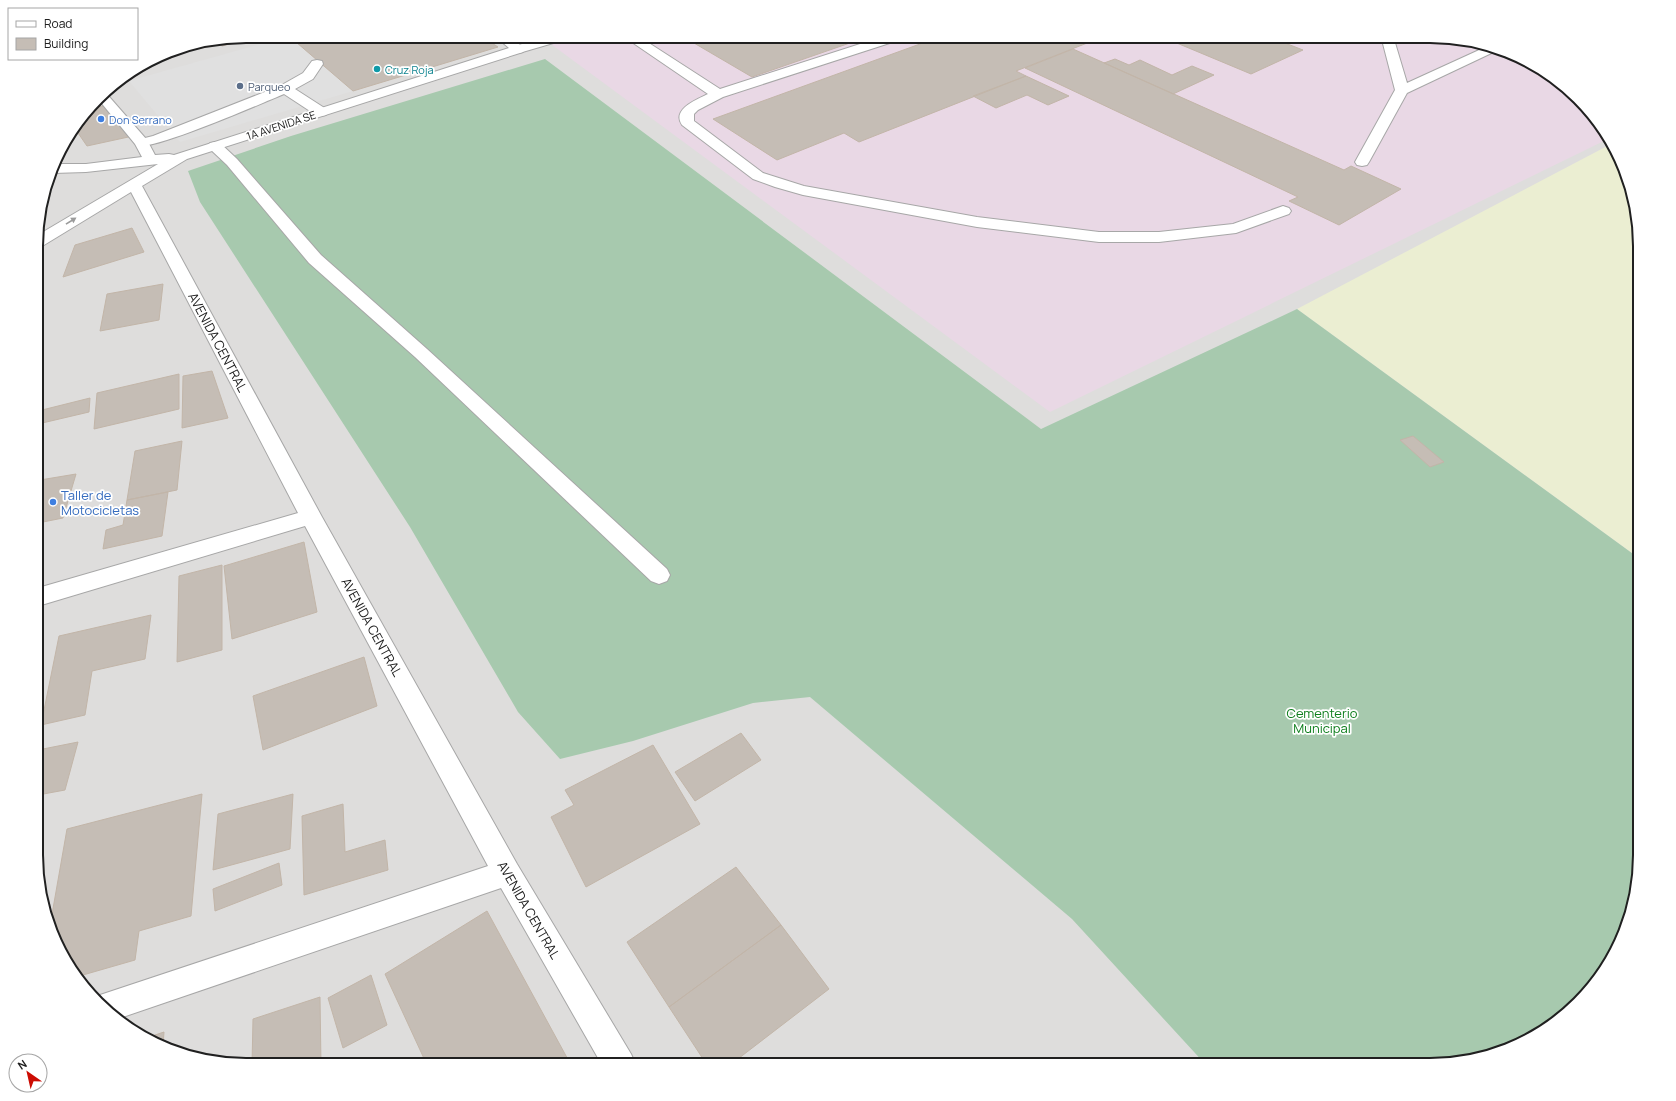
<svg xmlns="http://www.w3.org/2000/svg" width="1676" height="1101" viewBox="0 0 1676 1101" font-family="Manrope,sans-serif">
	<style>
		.residential { fill: #dedddc }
		.industrial { fill: #e9d8e5 }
		.farmland { fill: #ebeed2 }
		.cemetery { fill: #a7c9ae }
		.parking { fill: #e0e0e0 }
		.building { fill: #c5bdb5; stroke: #c2b5a8 }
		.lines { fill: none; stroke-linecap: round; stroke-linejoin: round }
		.service-casing { stroke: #a7a7a7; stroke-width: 2 }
		.minor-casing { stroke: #a7a7a7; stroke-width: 2 }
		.service { fill: #fff; fill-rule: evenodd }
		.minor { fill: #fff; fill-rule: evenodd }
		.oneway { fill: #9b9b9b }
		.culture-dot { fill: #0f9aa8; stroke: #fff; stroke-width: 1.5 }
		.service-dot { fill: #5c6f8a; stroke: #fff; stroke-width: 1.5 }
		.shop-dot { fill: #3f7fe0; stroke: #fff; stroke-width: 1.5 }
		.labels { text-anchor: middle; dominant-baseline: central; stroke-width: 3.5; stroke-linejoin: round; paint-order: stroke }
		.far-culture-label { font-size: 11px; fill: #0d838f; stroke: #fff; text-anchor: start }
		.far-service-label { font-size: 11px; fill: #4e5e75; stroke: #fff; text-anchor: start }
		.far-shop-label { font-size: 11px; fill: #366cbe; stroke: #fff; text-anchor: start }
		.far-street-label { font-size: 11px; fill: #202020; stroke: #fff }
		.street-label { font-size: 13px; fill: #202020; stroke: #fff }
		.shop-label { font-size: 13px; fill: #366cbe; stroke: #fff; text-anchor: start }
		.park-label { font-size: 13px; fill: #0d7e1c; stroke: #fff }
		.rim { fill: none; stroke: #202020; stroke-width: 2 }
	</style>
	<rect width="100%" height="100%" fill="#f0ede6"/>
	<path class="residential" d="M246,36H1430L1497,47L1547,72L1588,107L1612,141L1628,180L1640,446V868L1629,922L1604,972L1569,1013L1535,1037L1485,1058L1444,1065H246L179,1054L129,1029L88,994L64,960L38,882V219L58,153L107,88L166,52Z"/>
	<path class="industrial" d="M540,36H1430L1497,47L1547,72L1588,107L1610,138L1050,412Z"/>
	<path class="farmland" d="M1613,143L1633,191L1640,232V559L1297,309Z"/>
	<path class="cemetery" d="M545,59L1041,429L1297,309L1640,559V869L1629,922L1604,972L1569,1013L1535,1037L1485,1058L1443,1065H1206L1072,919L810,697L753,703L633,741L560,759L518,712L410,527L200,202L188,171L291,136Z"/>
	<path class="parking" d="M289,36L353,91L180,142L129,81Z"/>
	<path class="building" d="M246,36H261L222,46L217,42Z
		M289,36H481L498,47L353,91Z
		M682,36H870L752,77Z
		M942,36H1105L1016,71L1026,76L859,142L844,133L777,160L713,119Z
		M1160,36H1267L1303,50L1251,74Z
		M1073,49L1344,170L1351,166L1401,189L1339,225L1289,201L1298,197L1025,68Z
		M169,56L171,58L156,62L154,60Z
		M1115,59L1129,65L1140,60L1172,75L1192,66L1214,75L1173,94L1104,63Z
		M1026,76L1069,96L1048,105L1027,95L996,108L973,96Z
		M106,105L133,136L87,146L76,130L92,109Z
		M132,228L144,252L63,277L75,245Z
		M163,284L159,320L100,331L107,294Z
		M212,371L228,418L182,428L183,376Z
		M179,374V409L94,429L97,393Z
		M90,398L89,412L38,424V411Z
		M1413,436L1444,462L1430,467L1400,440Z
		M182,441L177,490L127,500L135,451Z
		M76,474L63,518L38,523V489L40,480Z
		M168,492L162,536L103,549L106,530L123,525L127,500Z
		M304,542L317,612L232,639L224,566Z
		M222,565V650L177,662L179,576Z
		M151,615L145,659L92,671L85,715L41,725L59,636Z
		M364,657L377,706L263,750L253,696Z
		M741,733L761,760L695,801L675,772Z
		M78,742L65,790L38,795V750Z
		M653,745L700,824L586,887L551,817L574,805L565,790Z
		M202,794L191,916L139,931L135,960L76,977L64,960L51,920L67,829Z
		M293,794L290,849L213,870L218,814Z
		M343,804L345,852L385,840L388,870L304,895L302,816Z
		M279,863L282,885L215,911L213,889Z
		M736,867L781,925L669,1007L627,942Z
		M487,911L571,1065H427L385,974Z
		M781,925L829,989L730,1065H707L669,1007Z
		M371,975L387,1025L343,1048L328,998Z
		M320,997L321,1065H252L253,1019Z
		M164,1032L163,1046L146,1038Z"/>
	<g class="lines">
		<g class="service-casing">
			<path id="service" d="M550,36H569L567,39L519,53L515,52L513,49L515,46Z
				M623,36H638L720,89L885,36H904L902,39L723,97L698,110L694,114V121L763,173L804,186L977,217L1099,232H1159L1233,224L1283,206L1289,208L1291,211L1289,214L1236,233L1159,242H1099L977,227L803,195L775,187L753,179L682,125C671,109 698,99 708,94Z
				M1381,36H1393L1407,83L1488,46L1500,49L1407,93L1369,162L1367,165L1362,166L1357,165L1355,162L1395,90Z
				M317,60L322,61L323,64L313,79L295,89L326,109L328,112L326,115L321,116L316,115L284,94C260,104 155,150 137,146L135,143L137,140L153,136L280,86L303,73L312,61Z
				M215,142L220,143L237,159L321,255L427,349L667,569L670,575L667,581L659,584L651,581L415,357L309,263L227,165L210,149L208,146L210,143Z"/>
		</g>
		<g class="minor-casing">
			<path id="minor" d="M495,36H509L525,49L523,52L187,159L142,186L322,517L517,864L631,1054L636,1065H602L501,888L117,1019L94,998V997L488,866L305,526L38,606V588L298,513L131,192L44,245L38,247V235L158,164L86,172L53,173H52L54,164H86L142,157L135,144L99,100L105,92L147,140L155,155L169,154L174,155L509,48Z"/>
		</g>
		<use href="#service" class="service"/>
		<use href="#minor" class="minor"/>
	</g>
	<defs><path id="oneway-solid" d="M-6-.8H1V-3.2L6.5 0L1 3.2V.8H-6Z"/></defs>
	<use class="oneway" href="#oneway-solid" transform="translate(71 221) rotate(-32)"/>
	<circle class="culture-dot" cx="377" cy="69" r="4"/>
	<circle class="service-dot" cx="240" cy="86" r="4"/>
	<g class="shop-dot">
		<circle cx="101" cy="119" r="4"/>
		<circle cx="53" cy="502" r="4"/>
	</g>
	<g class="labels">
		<g class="far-culture-label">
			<text x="385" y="69">Cruz Roja</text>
		</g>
		<g class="far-service-label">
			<text x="248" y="86">Parqueo</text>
		</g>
		<g class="far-shop-label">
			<text x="109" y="119">Don Serrano</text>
		</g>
		<g class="far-street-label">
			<text transform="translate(281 125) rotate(-18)">1A AVENIDA SE</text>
		</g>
		<g class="street-label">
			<text transform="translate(218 342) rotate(62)">AVENIDA CENTRAL</text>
			<text transform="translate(372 627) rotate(61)">AVENIDA CENTRAL</text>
			<text transform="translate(529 910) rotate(60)">AVENIDA CENTRAL</text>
		</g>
		<g class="shop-label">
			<text x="61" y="495">Taller de<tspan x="61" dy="15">Motocicletas</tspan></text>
		</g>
		<g class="park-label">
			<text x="1322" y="713">Cementerio<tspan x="1322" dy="15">Municipal</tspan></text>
		</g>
	</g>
	<path d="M0 0H1676V1101H0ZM246 43H1430A203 203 0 0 1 1633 246V855A203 203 0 0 1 1430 1058H246A203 203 0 0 1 43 855V246A203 203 0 0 1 246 43Z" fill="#fff" fill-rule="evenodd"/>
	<path class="rim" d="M246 43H1430A203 203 0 0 1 1633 246V855A203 203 0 0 1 1430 1058H246A203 203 0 0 1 43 855V246A203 203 0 0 1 246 43Z"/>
	<rect x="8" y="8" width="130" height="52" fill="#ffffff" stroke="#a6a6a6"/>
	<rect x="16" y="21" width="20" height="6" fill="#ffffff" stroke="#a6a6a6"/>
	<text x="44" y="28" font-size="12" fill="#202020">Road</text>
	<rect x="16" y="38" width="20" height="12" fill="#c5bdb5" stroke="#a6a6a6"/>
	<text x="44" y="48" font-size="12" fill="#202020">Building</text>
	<g transform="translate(28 1073) rotate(326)"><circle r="19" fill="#ffffff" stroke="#a6a6a6"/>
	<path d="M0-3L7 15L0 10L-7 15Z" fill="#cc0c03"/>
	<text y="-6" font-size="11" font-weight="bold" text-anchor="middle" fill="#202020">N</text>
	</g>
</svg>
